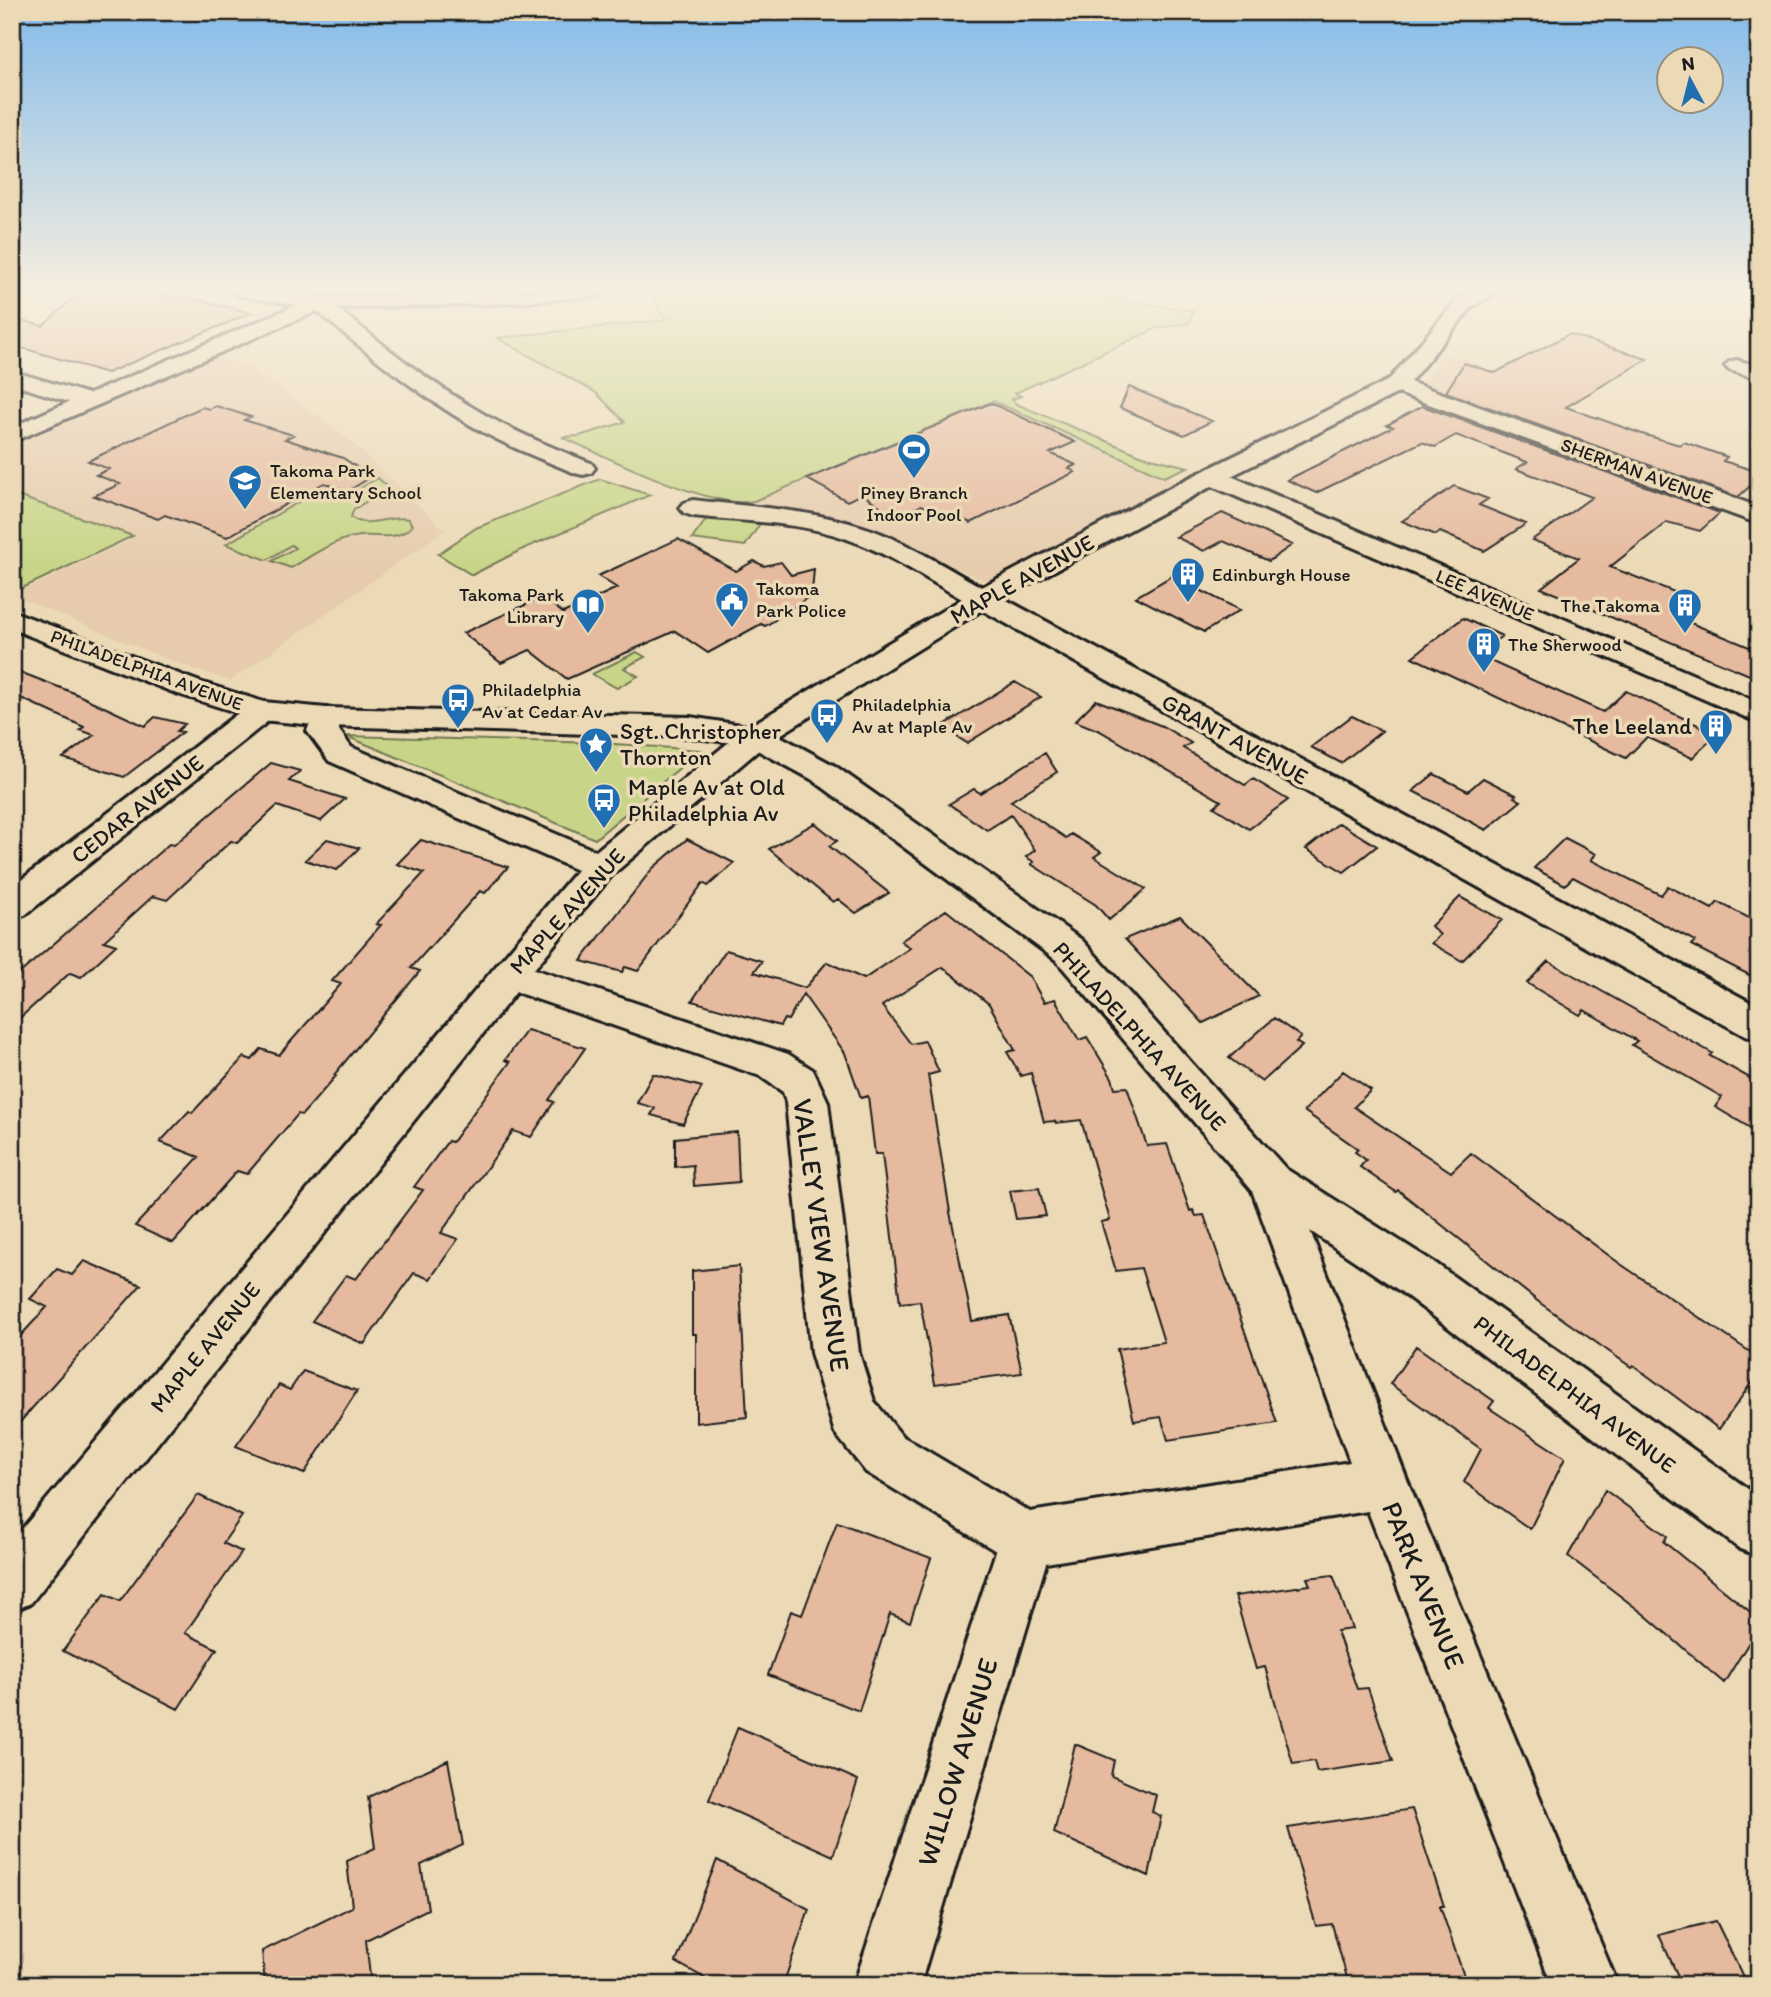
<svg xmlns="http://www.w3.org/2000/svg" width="1771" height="1997" viewBox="0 0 1771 1997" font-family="Itim,sans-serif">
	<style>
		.built { fill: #e6ccad }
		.green { fill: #c8d588; stroke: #727852; stroke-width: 2 }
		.building { fill: #e6ba9e; stroke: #1c1c1c; stroke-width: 2 }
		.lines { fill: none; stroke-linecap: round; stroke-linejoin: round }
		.minor-casing { stroke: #1c1c1c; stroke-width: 6 }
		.major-casing { stroke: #1c1c1c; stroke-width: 6 }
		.minor { fill: #ecdab7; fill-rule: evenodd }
		.major { fill: #ecdab7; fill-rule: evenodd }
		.labels { text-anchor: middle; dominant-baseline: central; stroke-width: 7; stroke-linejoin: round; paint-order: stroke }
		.far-poi-label { font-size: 19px; fill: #1c1c1c; stroke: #ecdab7; text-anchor: start }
		.far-street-label { font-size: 19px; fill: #1c1c1c; stroke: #ecdab7 }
		.street-label { font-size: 23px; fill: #1c1c1c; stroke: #ecdab7 }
		.poi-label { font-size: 23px; fill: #1c1c1c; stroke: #ecdab7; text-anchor: start }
		.near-street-label { font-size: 28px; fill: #1c1c1c; stroke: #ecdab7 }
	</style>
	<rect width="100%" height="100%" fill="#ecdab7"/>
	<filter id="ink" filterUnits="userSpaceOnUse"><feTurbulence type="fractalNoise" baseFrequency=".0143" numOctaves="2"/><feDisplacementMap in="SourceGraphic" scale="14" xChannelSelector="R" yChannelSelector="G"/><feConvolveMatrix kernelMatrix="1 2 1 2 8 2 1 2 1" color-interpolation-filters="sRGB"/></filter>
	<g filter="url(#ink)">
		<path class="built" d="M1444,353L1547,388L1494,416L1419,388Z
			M212,355L251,368L345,436L445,530L230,681L176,663L12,595L136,537L12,493V447Z
			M993,401L1182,485L994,578L983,580L873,531L750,512L743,504Z"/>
		<path class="green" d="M642,290H1077L1086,294L1194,311L1189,323L1157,328L1015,393L1021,396L1012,399L1016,404L1143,456L1188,467L1164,477L993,401L754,501C714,511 602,455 562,437L579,436L625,422L595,392L497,338L666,320L648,292Z
			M378,478L389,488L354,509L351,517C365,530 389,514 409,519L412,526C397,542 379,534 360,536C334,539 313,555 291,568L272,561L295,548L291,545L267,560L226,544L321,489L345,497Z
			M600,479L650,495L525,548L472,575L438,554L476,528Z
			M12,494L133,536L12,593Z
			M708,517L760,524L745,546L692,539Z
			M637,652L645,657L624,668L638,676L617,688L592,674Z
			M346,736L601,743L701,750L595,839Z"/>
		<path class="building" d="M113,291L185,297L251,313L107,373L12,345V318L43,326L80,292Z
			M1569,334L1647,359L1566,407L1645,435L1680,445L1684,442L1727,457L1723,461L1759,472V478L1738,497L1446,392L1464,363L1495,373Z
			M1129,387L1212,421L1184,435L1120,408Z
			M991,403L1075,442L1050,453L1076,465L1069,468L1075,472L971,523L959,518L952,521L922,505L896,517L862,494L847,501L807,479Z
			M216,406L251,417L244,420L293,435L285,439L343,458L371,477L348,491L324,483L227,537L165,515L158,519L94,496L120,484L96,475L109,469L88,461L202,407L209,409Z
			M1422,406L1720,513L1700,531L1667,522L1610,567L1695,600L1676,617L1759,651V679L1541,588L1579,558L1532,540L1592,497L1516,469L1527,462L1456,435L1435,447L1422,442L1316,493L1287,480L1393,427L1387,425Z
			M1454,486L1488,499L1479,505L1526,524L1484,551L1440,532L1436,535L1402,521Z
			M1222,513L1292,545L1269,561L1223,541L1204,551L1176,537Z
			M678,539L736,571L754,561L764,566L781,562L791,575L814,569L812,592L807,598L775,620L765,626L761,624L708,653L675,631L567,679L530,650L501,663L463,633L543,597L563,613L617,588L598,576Z
			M1172,576L1240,610L1204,632L1136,597Z
			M1463,618L1502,636L1477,655L1603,712L1626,691L1717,734L1692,758L1647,737L1626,758L1412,657Z
			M12,669L74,693L145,726L155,717L185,724L177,731L183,732L124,777L63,758L94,735L80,730L84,727L12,694Z
			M1015,682L1041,697L967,743L941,727Z
			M1096,700L1162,726L1191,743L1183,748L1245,785L1253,779L1288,800L1249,829L1214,807L1221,801L1100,731L1075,721Z
			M1352,716L1382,731L1341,763L1311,747Z
			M1045,753L1057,772L1011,801L1066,838L1071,834L1101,852L1094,857L1146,889L1109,920L1096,905L1031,864L1034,862L1026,857L1035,850L1011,815L987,830L949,804L974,789L980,793Z
			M271,763L300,771L289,781L345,799L321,821L277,806L237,843L231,841L167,900L153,896L104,941L116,945L81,977L70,973L12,1025V980L169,844L174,845Z
			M1434,774L1468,791L1483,778L1516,795L1514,797L1521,801L1486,830L1413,791Z
			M815,823L837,841L829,846L889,893L856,913L838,899L833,902L769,849Z
			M1339,823L1377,846L1344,872L1306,849Z
			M1565,838L1596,854L1591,860L1661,895L1668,886L1712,909L1718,902L1759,923V980L1691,945L1695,941L1573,877L1565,885L1534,868Z
			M327,839L359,848L337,870L305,860Z
			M687,839L734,863L708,886L703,883L638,971L625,967L622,972L581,961L652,869Z
			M421,840L508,867L485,893L480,891L411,968L420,971L334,1075L336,1076L302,1115L298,1114L247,1174L237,1171L173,1243L135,1226L199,1157L160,1142L189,1111L192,1113L244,1057L252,1060L261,1049L279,1055L341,984L332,981L381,925L376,924L424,873L397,864Z
			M1460,897L1502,920L1462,961L1431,943L1440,935L1431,926Z
			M946,910L1030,977L1044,1002L1055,999L1079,1040L1087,1037L1112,1078L1115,1088L1127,1087L1147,1146L1167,1144L1190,1211L1193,1210L1196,1216L1204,1215L1277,1423L1168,1440L1161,1417L1134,1421L1117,1349L1164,1342L1141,1268L1116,1271L1101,1222L1110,1220L1081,1120L1056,1123L1055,1121L1044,1122L1031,1073L1021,1076L1007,1052L1015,1050L989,1004L943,967L882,1006L911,1044L925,1041L939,1072L928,1075L950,1212L972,1321L1009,1315L1022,1373L935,1384L920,1301L900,1303L882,1154H875L868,1096L861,1098L845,1053L803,994L788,1020L784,1019L780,1026L692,1001L726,950L762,961L754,972L805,988L827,962L864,979L910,948L901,941Z
			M1180,916L1259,996L1203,1023L1125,939Z
			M1548,961L1712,1053L1710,1056L1759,1083V1133L1715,1107L1722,1097L1632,1045L1637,1041L1584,1010L1580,1015L1527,983Z
			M1274,1018L1301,1037L1296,1042L1302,1046L1262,1082L1229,1058Z
			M527,1030L585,1048L549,1100L554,1102L531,1137L513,1131L441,1233L458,1239L430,1279L414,1273L364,1344L312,1321L346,1275L356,1279L423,1190L414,1187L448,1141L452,1142L510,1062L505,1060Z
			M1343,1071L1371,1090L1354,1107L1451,1172L1471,1153L1619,1263L1759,1358V1372L1719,1429L1633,1365L1631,1367L1540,1303L1398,1190L1396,1192L1360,1167L1366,1160L1355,1152L1358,1149L1304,1111Z
			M653,1074L702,1087L683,1124L651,1115L655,1108L637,1103Z
			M737,1132L739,1182L694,1186L693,1165L675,1167V1138Z
			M1039,1188L1046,1216L1016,1219L1010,1191Z
			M84,1261L141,1285L12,1431V1345L47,1307L30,1299L57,1269L72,1275Z
			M739,1266L747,1417L696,1423V1334H692V1271Z
			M1416,1346L1494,1401L1489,1408L1565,1458L1530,1529L1464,1482L1481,1449L1390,1384Z
			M303,1371L357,1391L304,1474L236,1446L279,1385L290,1390Z
			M1605,1490L1667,1536L1664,1542L1759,1619V1626L1724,1683L1645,1615L1568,1556Z
			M198,1495L242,1516L223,1543L242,1552L185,1633L217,1649L178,1709L63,1651L105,1594L120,1601Z
			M837,1522L931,1558L910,1622L890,1614L859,1711L768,1675L791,1611L802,1615Z
			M1333,1575L1352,1629L1337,1631L1357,1689L1368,1688L1393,1761L1317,1772L1314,1761L1293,1764L1265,1667L1256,1669L1235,1596L1310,1585L1307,1578Z
			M738,1727L858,1780L833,1856L709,1800Z
			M1075,1744L1114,1760L1111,1776L1156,1795L1152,1812L1161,1816L1149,1876L1054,1833Z
			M448,1760L463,1845L421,1865L428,1909L366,1940L371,1985H265L262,1951L352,1907L347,1861L375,1848L368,1797Z
			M1412,1809L1444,1906H1440L1467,1985H1349L1332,1924L1316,1926L1288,1828Z
			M717,1860L809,1909L783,1985H717L676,1962Z
			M1716,1921L1747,1985H1682L1659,1935Z"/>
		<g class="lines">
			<g class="minor-casing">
				<path id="minor" d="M230,290H272L319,297L605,290L603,294L596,296L493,304L337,308C385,347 434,386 487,416C521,435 556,449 591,463L595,468L591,473L583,475L575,473C540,459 505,445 472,426C417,394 366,352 317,311L12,442V427L69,402L12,384V371L89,394L297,305L240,296Z
					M1476,290H1500L1471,308L1410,382L1759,507V524L1398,393L1231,476L1759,703V723L1212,486L1003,598L1759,1007V1040L1745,1036L982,610L767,743L612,875L534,969L788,1054L813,1070L828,1102L859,1353L874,1401L902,1436L1030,1512L1350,1462L1249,1182L1256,1169L1271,1163L1286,1169L1408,1482L1618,1985H1552L1368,1511L1046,1563L920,1985H854L996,1551L866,1472L835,1433L811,1353L786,1102L783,1092L760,1076L516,992L31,1603L12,1611V1541L577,870L329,761L307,731L315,710L326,708L337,710L341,717L339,730L351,747L596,851L745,729L962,599C925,578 888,553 847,539C799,521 744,522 693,516L684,513L680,508L684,503L693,500C750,507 808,509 863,527C905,540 944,567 982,587L1187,479L1389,380L1457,300Z
					M1736,360L1759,366V379L1729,370L1725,366L1729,362Z
					M261,702L272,704L276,711L272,718L25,915L12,919V887L250,704Z"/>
			</g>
			<g class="major-casing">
				<path id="major" d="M12,611L200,682L264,702L326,708L690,717L767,729L835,766L1082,940L1286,1169L1435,1263L1759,1497V1556L1740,1549L1403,1293L1256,1195L1056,960L813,780L748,745L690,737L326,726L261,720L178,694L12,629Z"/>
			</g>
			<use href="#minor" class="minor"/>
			<use href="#major" class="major"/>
		</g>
	</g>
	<linearGradient id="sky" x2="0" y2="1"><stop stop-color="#84bbea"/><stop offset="0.51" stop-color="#f6eedf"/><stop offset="1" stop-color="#f6eedf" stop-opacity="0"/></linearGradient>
	<rect width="1771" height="569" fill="url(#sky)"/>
	<defs>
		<g id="stadium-pin" transform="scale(1.75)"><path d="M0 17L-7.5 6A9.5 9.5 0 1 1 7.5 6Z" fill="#1f6fb2" stroke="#ecdab7"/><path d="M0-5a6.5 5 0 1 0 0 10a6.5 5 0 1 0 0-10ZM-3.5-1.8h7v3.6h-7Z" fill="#fff"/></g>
		<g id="school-pin" transform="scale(1.75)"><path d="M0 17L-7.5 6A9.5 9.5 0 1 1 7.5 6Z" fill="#1f6fb2" stroke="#ecdab7"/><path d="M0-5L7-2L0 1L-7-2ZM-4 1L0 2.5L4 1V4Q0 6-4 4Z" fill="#fff"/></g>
		<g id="building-pin" transform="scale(1.75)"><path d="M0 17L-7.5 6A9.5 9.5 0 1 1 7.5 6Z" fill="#1f6fb2" stroke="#ecdab7"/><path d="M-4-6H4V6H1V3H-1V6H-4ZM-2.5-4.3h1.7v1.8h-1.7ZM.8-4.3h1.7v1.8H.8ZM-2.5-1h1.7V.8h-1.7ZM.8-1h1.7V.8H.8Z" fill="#fff"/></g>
		<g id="civic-pin" transform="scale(1.75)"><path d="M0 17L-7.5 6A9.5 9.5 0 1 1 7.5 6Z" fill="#1f6fb2" stroke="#ecdab7"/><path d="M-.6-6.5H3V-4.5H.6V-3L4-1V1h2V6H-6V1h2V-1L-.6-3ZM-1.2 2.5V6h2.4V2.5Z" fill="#fff"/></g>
		<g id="library-pin" transform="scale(1.75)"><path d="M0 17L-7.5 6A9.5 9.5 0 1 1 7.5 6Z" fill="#1f6fb2" stroke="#ecdab7"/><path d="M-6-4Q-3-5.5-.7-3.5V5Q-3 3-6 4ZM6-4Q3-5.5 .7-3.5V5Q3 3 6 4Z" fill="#fff"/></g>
		<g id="bus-pin" transform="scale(1.75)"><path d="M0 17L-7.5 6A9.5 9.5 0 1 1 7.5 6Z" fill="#1f6fb2" stroke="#ecdab7"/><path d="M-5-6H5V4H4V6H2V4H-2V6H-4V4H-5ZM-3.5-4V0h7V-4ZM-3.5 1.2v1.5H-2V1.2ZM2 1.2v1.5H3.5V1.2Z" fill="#fff"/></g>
		<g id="sight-pin" transform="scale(1.75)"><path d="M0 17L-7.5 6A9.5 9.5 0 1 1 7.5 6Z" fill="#1f6fb2" stroke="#ecdab7"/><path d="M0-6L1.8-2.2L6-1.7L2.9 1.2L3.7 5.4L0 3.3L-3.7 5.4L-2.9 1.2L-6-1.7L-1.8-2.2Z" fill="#fff"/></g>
	</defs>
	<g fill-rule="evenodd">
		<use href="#stadium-pin" x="914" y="450"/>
		<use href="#school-pin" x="245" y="481"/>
		<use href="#building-pin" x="1188" y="574"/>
		<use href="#civic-pin" x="732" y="599"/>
		<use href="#library-pin" x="588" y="605"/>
		<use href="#building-pin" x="1685" y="605"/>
		<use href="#building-pin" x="1484" y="644"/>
		<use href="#bus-pin" x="458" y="700"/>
		<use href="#bus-pin" x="827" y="715"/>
		<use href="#building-pin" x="1716" y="726"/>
		<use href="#sight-pin" x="596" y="744"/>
		<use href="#bus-pin" x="604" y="800"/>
	</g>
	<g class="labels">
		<g class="far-poi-label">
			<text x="270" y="470">Takoma Park<tspan x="270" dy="22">Elementary School</tspan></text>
			<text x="914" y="492" text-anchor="middle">Piney Branch<tspan x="914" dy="22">Indoor Pool</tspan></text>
			<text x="1212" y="574">Edinburgh House</text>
			<text x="756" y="588">Takoma<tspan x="756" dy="22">Park Police</tspan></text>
			<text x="564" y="594" text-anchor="end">Takoma Park<tspan x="564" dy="22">Library</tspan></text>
			<text x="1660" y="605" text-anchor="end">The Takoma</text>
			<text x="1508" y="644">The Sherwood</text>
			<text x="482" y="689">Philadelphia<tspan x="482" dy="22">Av at Cedar Av</tspan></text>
			<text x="852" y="704">Philadelphia<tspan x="852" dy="22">Av at Maple Av</tspan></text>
		</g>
		<g class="far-street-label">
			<text transform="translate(1637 471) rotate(20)">SHERMAN AVENUE</text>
			<text transform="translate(1485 595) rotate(23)">LEE AVENUE</text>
			<text transform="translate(147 670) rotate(20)">PHILADELPHIA AVENUE</text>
		</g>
		<g class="street-label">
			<text transform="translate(1022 579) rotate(-29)">MAPLE AVENUE</text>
			<text transform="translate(1235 739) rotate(29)">GRANT AVENUE</text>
			<text transform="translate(137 809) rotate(-38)">CEDAR AVENUE</text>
			<text transform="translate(567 911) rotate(-48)">MAPLE AVENUE</text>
			<text transform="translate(1140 1036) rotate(48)">PHILADELPHIA AVENUE</text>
			<text transform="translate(205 1347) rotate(-51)">MAPLE AVENUE</text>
			<text transform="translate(1575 1394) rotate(37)">PHILADELPHIA AVENUE</text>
		</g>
		<g class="poi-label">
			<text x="1692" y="726" text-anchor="end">The Leeland</text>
			<text x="620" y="731">Sgt. Christopher<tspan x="620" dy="26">Thornton</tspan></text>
			<text x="628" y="787">Maple Av at Old<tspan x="628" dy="26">Philadelphia Av</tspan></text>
		</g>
		<g class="near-street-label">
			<text transform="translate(822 1235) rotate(82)">VALLEY VIEW AVENUE</text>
			<text transform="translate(1424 1585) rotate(68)">PARK AVENUE</text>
			<text transform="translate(957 1762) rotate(-73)">WILLOW AVENUE</text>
		</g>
	</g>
	<rect width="1771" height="1997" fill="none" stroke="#ecdab7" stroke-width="42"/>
	<rect x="21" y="21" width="1729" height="1955" fill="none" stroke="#1c1c1c" stroke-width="2.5" filter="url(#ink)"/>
	<g transform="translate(1690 80) rotate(353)"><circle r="33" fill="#ecdab7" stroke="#998e79" stroke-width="2"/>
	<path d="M0-5L12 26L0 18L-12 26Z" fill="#1f6fb2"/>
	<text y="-10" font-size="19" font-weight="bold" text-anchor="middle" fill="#1c1c1c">N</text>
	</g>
</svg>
